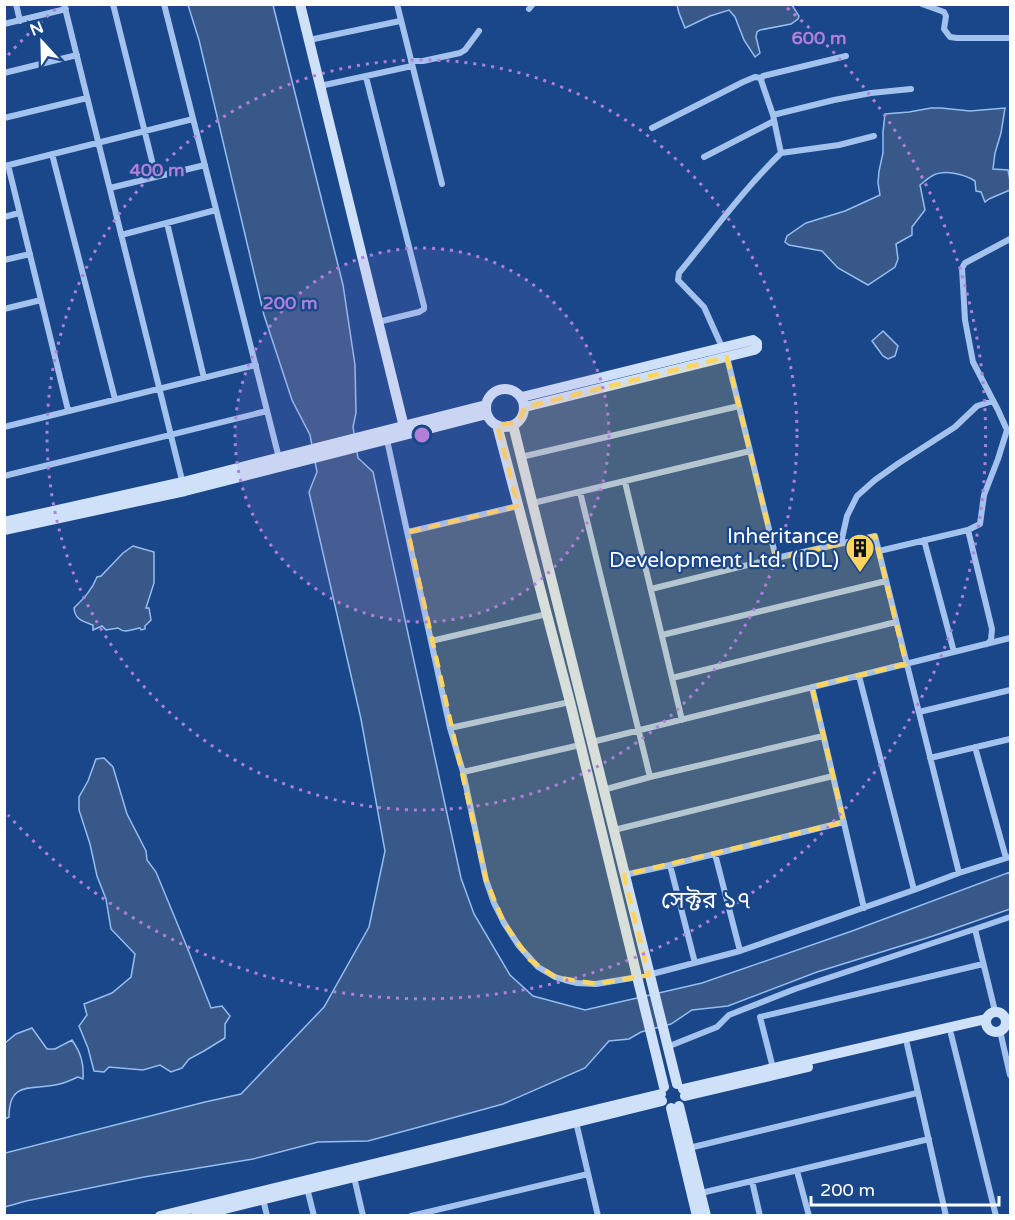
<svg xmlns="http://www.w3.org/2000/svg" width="1015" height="1220" viewBox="0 0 1015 1220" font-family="'Varela Round','Noto Sans Bengali',sans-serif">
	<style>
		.water { fill: #375889; stroke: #95bdf0; stroke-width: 1.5 }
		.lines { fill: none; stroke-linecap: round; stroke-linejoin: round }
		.street { stroke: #a3c2ed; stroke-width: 6 }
		.secondary { stroke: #cfe1f9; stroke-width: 10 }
		.marked { fill: #ffd55f; fill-opacity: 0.2; stroke: #ffd55f; stroke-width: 4.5; stroke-dasharray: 12 8; stroke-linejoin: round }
		.ring { fill: none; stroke: #b080d9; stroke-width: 3; stroke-dasharray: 3 6 }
		.labels { text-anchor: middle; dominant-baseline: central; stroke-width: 4.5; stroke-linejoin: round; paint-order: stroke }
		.poi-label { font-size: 21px; fill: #fff; stroke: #19478a; text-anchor: end }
		.quarter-label { font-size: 24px; fill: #fff; stroke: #19478a }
		.centre { fill: #b080d9; stroke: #19478a; stroke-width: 3 }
		.ring-label { font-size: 18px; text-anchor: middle; font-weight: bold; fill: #b080d9; stroke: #19478a; stroke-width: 4.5; stroke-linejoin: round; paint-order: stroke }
	</style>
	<rect width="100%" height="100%" fill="#19478a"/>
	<path class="water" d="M188,5H273L343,285L355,365L356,413L353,427L358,458L373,472L461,878L474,914L510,975L533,996L585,1010L702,983L852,931L1010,872V909L933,936L817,972L728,1006L692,1010L671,1024L641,1032L629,1039L609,1041L585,1068L503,1104L434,1123L368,1141L318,1142L253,1159L144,1177L26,1201L5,1207V1153L205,1102L241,1094L324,1007L369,927L385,851L361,719L309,492L317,472L310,435L292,400L264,315L199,40Z
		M677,5H792L799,16L798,19L791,24L760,30L757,32L756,37L760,53L755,57L744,40L735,17L729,10L710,16L685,28L679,13Z
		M931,108H941L970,111L1005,108L1001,133L995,153L993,169L1008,170L1010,181V190L989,199L985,202L981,192L976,191L975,181C964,174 944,169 932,176C928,178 924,182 920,185L925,210L912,227V235L896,244L898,259L895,267L868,285L838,268L822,251L789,245L785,242L787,236L806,223L845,211L880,195L878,183L879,171L883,153V132L885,114L909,112Z
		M883,331L898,346L895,356L888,359L883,356L872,341Z
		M133,546L154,552V583L146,608H149L151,620L145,626V629L141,630L140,628C132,629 125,634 118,628L106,630L102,626L93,630V625C83,621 75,620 74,608C84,598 92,590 97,577L101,576L123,553Z
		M104,758L113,767L127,814L146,851L147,860L156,872L189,952L211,1008L222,1006L230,1016L225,1024V1038L204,1051L189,1059L182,1068L171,1072L160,1065L143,1070L109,1067L104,1072L94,1071L88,1048L79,1026L87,1015L84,1004L112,993L131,977L135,954L111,929L106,899L97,876L90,844L79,810V797L88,781L96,759Z
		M32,1028L47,1049H55L72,1040C81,1053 84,1063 83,1079L78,1077C71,1080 63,1084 55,1085C30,1090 9,1081 9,1117L5,1119V1043L16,1034Z"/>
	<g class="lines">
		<path class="street" d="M16,4L20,21
			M64,4L183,484
			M113,4L156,177
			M164,4L279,458
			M397,4L442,184
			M922,4L944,12L946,16L944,29L950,37L957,38H1010
			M529,9L533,4
			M4,24L66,9
			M309,40L400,21
			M411,61H423L460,53L465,50L479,31
			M4,73L77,55
			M366,77L424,306V309L419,312L378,322
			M320,86L412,66
			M773,115L761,80L763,76L846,56
			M4,118L87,98
			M652,128L743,82L755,77L761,78
			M781,153L839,145L874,136
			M52,154L115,399
			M704,157L774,121
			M8,165L68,410
			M5,166L193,119
			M110,188L205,165
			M4,217L19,213
			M167,223L204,378
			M121,235L216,210
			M4,260L30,254
			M4,309L41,300
			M722,347L704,307L678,280L679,273C712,233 743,190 781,153L773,115L834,100L871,93L911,89
			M727,357L750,451
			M4,427L256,365
			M387,440L450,728L463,772L486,880L494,903L504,923L519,946L538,967L555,977L565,980L577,983L596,984L638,977
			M521,457L739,406
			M4,476L267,411
			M625,482L682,720
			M580,492L650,777
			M533,503L750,451L776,558
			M408,532L518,506
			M924,540L954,652
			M841,543L847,516L857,496L875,480L899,463L955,427L977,406L993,401
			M879,551L968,530
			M651,589L776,558L875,536L959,873
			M662,635L886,581
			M431,641L547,614
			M987,644L991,640L992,629L968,530L980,524L984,495L998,459L1007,430L998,410L973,362L965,320L962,268L965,263L1010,239
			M672,678L896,622
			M812,687L864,908
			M919,712L1010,690
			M450,728L570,702
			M592,742L1010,638
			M975,747L1006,858
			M930,758L1010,739
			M463,772L580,745
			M603,790L650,777L823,736
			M614,830L833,776
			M715,854L740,951
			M670,865L695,963
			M624,875L670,865L844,822
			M914,890L959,873L1010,857
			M648,975L740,951L914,890L859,676
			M995,1011L975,929L1010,917
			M1000,1031L1010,1075
			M951,1034L996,1216
			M907,1044L946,1216
			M667,1047L717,1027L729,1015L795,989L975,929
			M773,1068L760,1017L983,964
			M576,1122L598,1216
			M689,1148L917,1093
			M797,1171L809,1216
			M354,1177L363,1216
			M752,1181L760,1216
			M307,1188L314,1216
			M701,1193L929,1139
			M263,1199L267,1216
			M411,1216L588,1174"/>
		<path class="secondary" d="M300,4L404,427
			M486 408a19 19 0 1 1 38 0a19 19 0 1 1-38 0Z
			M522,397L753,340L757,343V348L754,350L525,407
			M497,425L570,702L664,1087
			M513,425L677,1084
			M4,522L183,482L486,405
			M4,530L185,491L487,414
			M986 1022a10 10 0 1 1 20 0a10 10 0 1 1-20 0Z
			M683,1089L986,1019
			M685,1096L808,1067
			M679,1106L706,1216
			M671,1108L697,1216
			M160,1216L661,1094
			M196,1216L662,1101"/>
	</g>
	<path class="marked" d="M727,357L776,558L875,536L906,664L812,687L844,822L624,875L649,975L596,984L555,977L530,960L504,923L486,880L408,532L518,506L497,425L518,422L525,407Z"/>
	<circle cx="422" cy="435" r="187" fill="#b080d9" fill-opacity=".12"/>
	<g class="ring">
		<circle cx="422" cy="435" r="187"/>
		<circle cx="422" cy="435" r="375"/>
		<path d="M8 55A562 562 0 0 1 57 8M787 8A562 562 0 1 1 8 815"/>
	</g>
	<defs>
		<g id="building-pin" transform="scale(1.5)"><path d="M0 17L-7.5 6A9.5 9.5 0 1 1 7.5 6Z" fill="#ffd55f" stroke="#19478a"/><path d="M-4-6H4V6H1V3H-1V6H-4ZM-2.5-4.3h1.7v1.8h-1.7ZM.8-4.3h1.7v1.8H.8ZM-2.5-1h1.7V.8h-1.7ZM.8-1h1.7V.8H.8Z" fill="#111"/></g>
	</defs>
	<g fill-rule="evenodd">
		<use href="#building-pin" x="860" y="548"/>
	</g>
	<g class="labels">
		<g class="poi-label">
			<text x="839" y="536">Inheritance<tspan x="839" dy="24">Development Ltd. (IDL)</tspan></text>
		</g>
		<g class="quarter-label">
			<text x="706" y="900">সেক্টর ১৭</text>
		</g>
	</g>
	<circle cx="422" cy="435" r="9" class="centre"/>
	<g class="ring-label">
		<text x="819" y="44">600 m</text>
		<text x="157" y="176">400 m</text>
		<text x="290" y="309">200 m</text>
	</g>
	<rect width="1015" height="1220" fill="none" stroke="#ffffff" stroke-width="12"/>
	<g transform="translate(42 42) rotate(338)" stroke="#19478a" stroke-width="4.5" paint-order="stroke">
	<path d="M0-4.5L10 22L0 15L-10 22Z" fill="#ffffff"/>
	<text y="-9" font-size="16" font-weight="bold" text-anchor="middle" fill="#ffffff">N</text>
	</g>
	<path d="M811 1196v9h188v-9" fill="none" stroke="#ffffff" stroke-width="3"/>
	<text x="820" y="1196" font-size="18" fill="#ffffff" stroke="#19478a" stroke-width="4.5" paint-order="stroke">200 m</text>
</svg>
